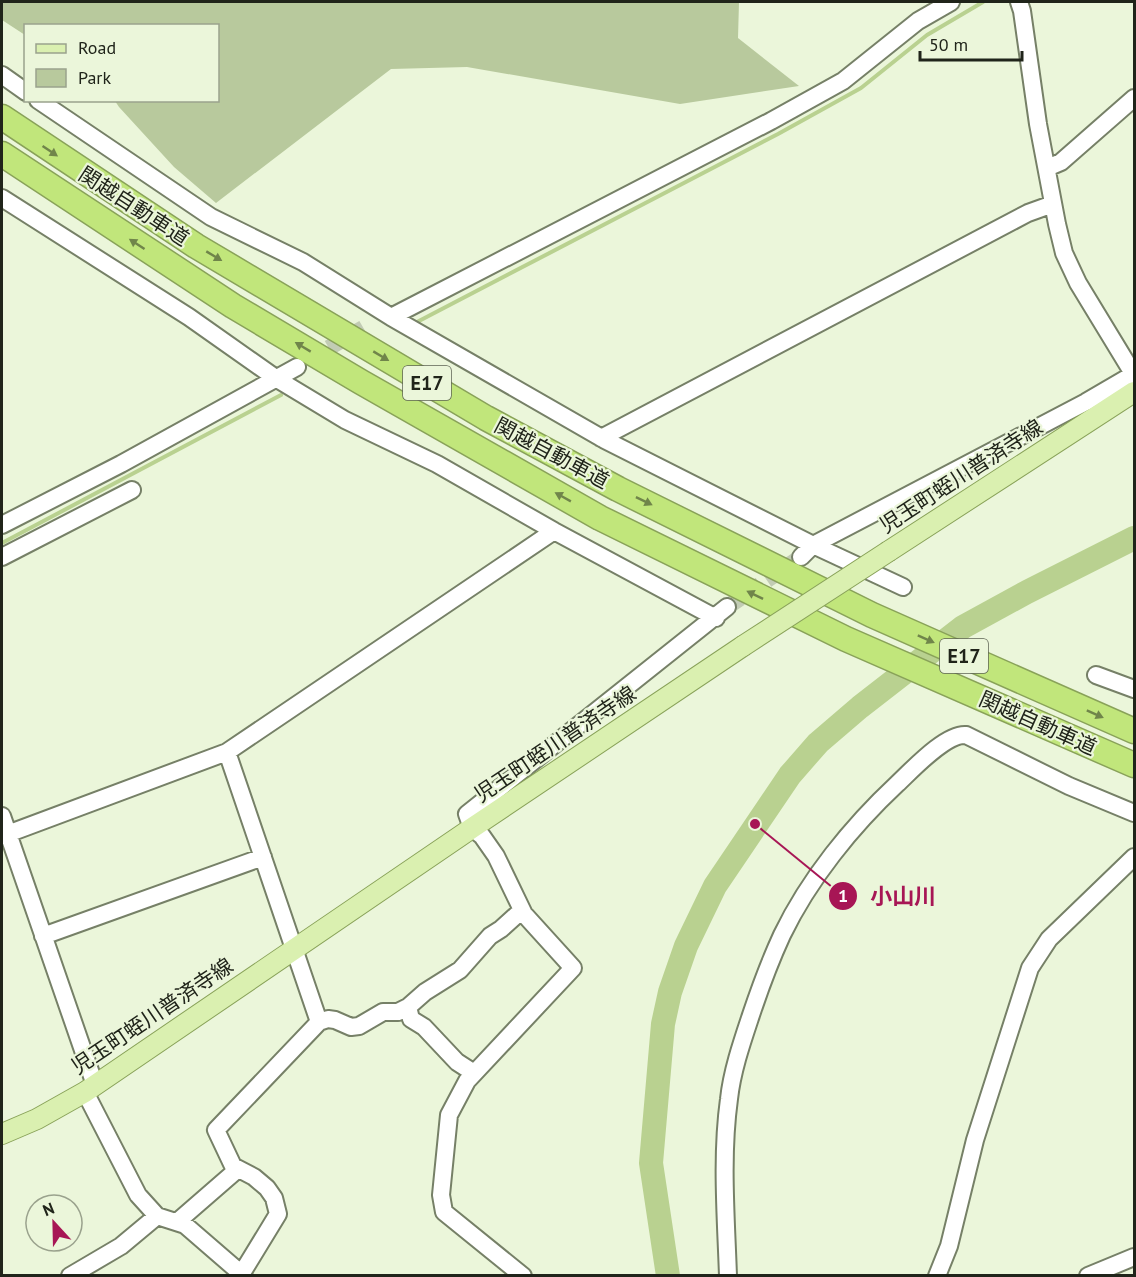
<svg xmlns="http://www.w3.org/2000/svg" width="1136" height="1277" viewBox="0 0 1136 1277" font-family="'PT Sans','Noto Sans JP',sans-serif">
	<style>
		.green { fill: #b8c99d }
		.lines { fill: none; stroke-linecap: round; stroke-linejoin: round }
		.stream { stroke: #b9d190; stroke-width: 4 }
		.river { stroke: #b9d190; stroke-width: 24 }
		.minor-tunnel { stroke: #c2ccb4; stroke-width: 16; stroke-dasharray: 16 8; stroke-linecap: butt }
		.minor-casing { stroke: #768067; stroke-width: 20 }
		.major-casing { stroke: #89a259; stroke-width: 22 }
		.highway-casing { stroke: #89a259; stroke-width: 27 }
		.minor { stroke: #fff; stroke-width: 16 }
		.major { stroke: #daf0b0; stroke-width: 20 }
		.highway { stroke: #c1e67b; stroke-width: 24 }
		.major-bridge-casing { stroke: #89a259; stroke-width: 22; stroke-linecap: butt }
		.major-bridge { stroke: #daf0b0; stroke-width: 20 }
		.oneway { fill: #70854a }
		.labels { text-anchor: middle; dominant-baseline: central; stroke-width: 4.5; stroke-linejoin: round; paint-order: stroke }
		.shield { fill: #ebf6da; stroke: #5d6354; stroke-width: 1.5 }
		.shield-label { font-size: 20px; font-weight: bold; fill: #20241a }
		.street-label { font-size: 21px; fill: #20241a; stroke: #ebf6da }
		.leader { fill: none; stroke: #a71655; stroke-width: 2 }
		.callout-dot { fill: #a71655; stroke: #ebf6da; stroke-width: 2 }
		.mark-label { font-size: 18px; text-anchor: middle; font-weight: bold; fill: #fff }
		.callout-label { font-size: 22px; text-anchor: middle; font-weight: bold; fill: #a71655; stroke: #ebf6da; stroke-width: 4.5; stroke-linejoin: round; paint-order: stroke }
	</style>
	<rect width="100%" height="100%" fill="#ebf6da"/>
	<path class="green" d="M2,2H739L738,38L799,86L680,104L467,67L391,69L216,203L174,167L119,107L115,101L218,100V26H26L25,35L2,20Z"/>
	<g class="lines">
		<path class="stream" d="M417,322L778,134L861,88L927,35L983,2
			M2,543L281,395"/>
		<path class="river" d="M668,1276L651,1163L663,1024L670,992L686,946L715,886L790,775L818,743L860,707L963,627L1027,592L1134,538"/>
		<path class="minor-tunnel" d="M308,360L370,324
			M727,607L801,557"/>
		<g class="minor-casing">
			<path id="minor" d="M1019,2L1022,11L1038,124L1057,224L1064,253L1078,283L1134,375
				M2,75L26,92
				M38,100L211,217L303,262L391,317L605,440L813,545L903,587
				M1047,168L1061,162L1134,98
				M2,198L189,317L277,379L345,420L437,464L554,531L716,618
				M391,317L771,121L843,81L918,21L951,2
				M601,438L1028,213L1053,204
				M2,525L121,464L297,367
				M2,557L132,490
				M801,557L813,545L1086,402L1134,374
				M1096,675L1134,689
				M227,752L319,1022L216,1130L233,1166L254,1177L267,1188L274,1198L278,1214L242,1273
				M2,816L95,1085
				M2,836L227,752L554,531
				M43,936L263,857
				M408,1007L411,1019L424,1027L457,1062L474,1073
				M319,1022L328,1019L335,1020L351,1027L359,1026L383,1012H398L408,1007L425,992L460,970L490,936L501,929L522,910
				M85,1092L138,1195L157,1216L185,1225L244,1276
				M177,1222L238,1169
				M70,1276L121,1246L157,1216
				M523,1276L444,1212L441,1195L449,1115L467,1081L573,968L524,914L496,856L482,836L472,828L467,814L727,607
				M728,1276C726,1217 721,1157 729,1099C732,1071 742,1042 751,1015C760,988 770,961 782,935C809,879 852,826 897,784C912,770 946,733 966,735L1069,786L1134,813
				M937,1276L949,1246L975,1140L1030,968L1049,939L1134,857
				M1088,1276L1134,1257"/>
		</g>
		<g class="major-casing">
			<path id="major" d="M889,551L1134,392
				M2,1134L37,1119L85,1092L472,828L743,646"/>
		</g>
		<g class="highway-casing">
			<path id="highway" d="M2,117L196,246L486,418L618,489L872,615L1134,731
				M2,154L233,306L361,382L600,518L846,639L1134,765"/>
		</g>
		<use href="#minor" class="minor"/>
		<use href="#major" class="major"/>
		<use href="#highway" class="highway"/>
		<g class="major-bridge-casing">
			<path id="major-bridge" d="M743,646L889,551"/>
		</g>
		<use href="#major-bridge" class="major-bridge"/>
	</g>
	<defs><path id="oneway-solid" d="M-6-.8H1V-3.2L6.5 0L1 3.2V.8H-6Z" transform="scale(1.5)"/></defs>
	<g class="oneway">
		<use href="#oneway-solid" transform="translate(50 151) rotate(34)"/>
		<use href="#oneway-solid" transform="translate(137 244) rotate(-147)"/>
		<use href="#oneway-solid" transform="translate(214 256) rotate(31)"/>
		<use href="#oneway-solid" transform="translate(303 347) rotate(-149)"/>
		<use href="#oneway-solid" transform="translate(381 356) rotate(31)"/>
		<use href="#oneway-solid" transform="translate(563 497) rotate(-151)"/>
		<use href="#oneway-solid" transform="translate(644 501) rotate(26)"/>
		<use href="#oneway-solid" transform="translate(755 595) rotate(-154)"/>
		<use href="#oneway-solid" transform="translate(926 639) rotate(24)"/>
		<use href="#oneway-solid" transform="translate(1095 714) rotate(24)"/>
	</g>
	<g class="labels">
		<g class="shield">
			<rect x="403" y="366" width="48" height="34" rx="4.5"/>
			<rect x="940" y="639" width="48" height="34" rx="4.5"/>
		</g>
		<g class="shield-label">
			<text x="427" y="383">E17</text>
			<text x="964" y="656">E17</text>
		</g>
		<g class="street-label">
			<text transform="translate(134 206) rotate(33)">関越自動車道</text>
			<text transform="translate(552 453) rotate(28)">関越自動車道</text>
			<text transform="translate(961 476) rotate(-33)">児玉町蛭川普済寺線</text>
			<text transform="translate(1038 723) rotate(24)">関越自動車道</text>
			<text transform="translate(555 744) rotate(-34)">児玉町蛭川普済寺線</text>
			<text transform="translate(152 1016) rotate(-34)">児玉町蛭川普済寺線</text>
		</g>
	</g>
	<path class="leader" d="M755 824L843 896"/>
	<g class="callout-dot">
		<circle cx="755" cy="824" r="6"/>
		<circle cx="843" cy="896" r="15"/>
	</g>
	<g class="mark-label">
		<text x="843" y="902">1</text>
	</g>
	<g class="callout-label">
		<text x="903" y="904">小山川</text>
	</g>
	<rect width="1136" height="1277" fill="none" stroke="#20241a" stroke-width="6"/>
	<rect x="24" y="24" width="195" height="78" fill="#ebf6da" stroke="#9aa28d" stroke-width="1.5"/>
	<rect x="36" y="44" width="30" height="9" fill="#daf0b0" stroke="#9aa28d" stroke-width="1.5"/>
	<text x="78" y="54" font-size="18" fill="#20241a">Road</text>
	<rect x="36" y="69" width="30" height="18" fill="#b8c99d" stroke="#9aa28d" stroke-width="1.5"/>
	<text x="78" y="84" font-size="18" fill="#20241a">Park</text>
	<g transform="translate(54 1223) rotate(338)"><circle r="28" fill="#ebf6da" stroke="#9aa28d" stroke-width="1.5"/>
	<path d="M0-4.5L10 22L0 15L-10 22Z" fill="#a71655"/>
	<text y="-9" font-size="16" font-weight="bold" text-anchor="middle" fill="#20241a">N</text>
	</g>
	<path d="M920 51v9h102v-9" fill="none" stroke="#20241a" stroke-width="3"/>
	<text x="929" y="51" font-size="18" fill="#20241a" stroke="#ebf6da" stroke-width="4.5" paint-order="stroke">50 m</text>
</svg>
